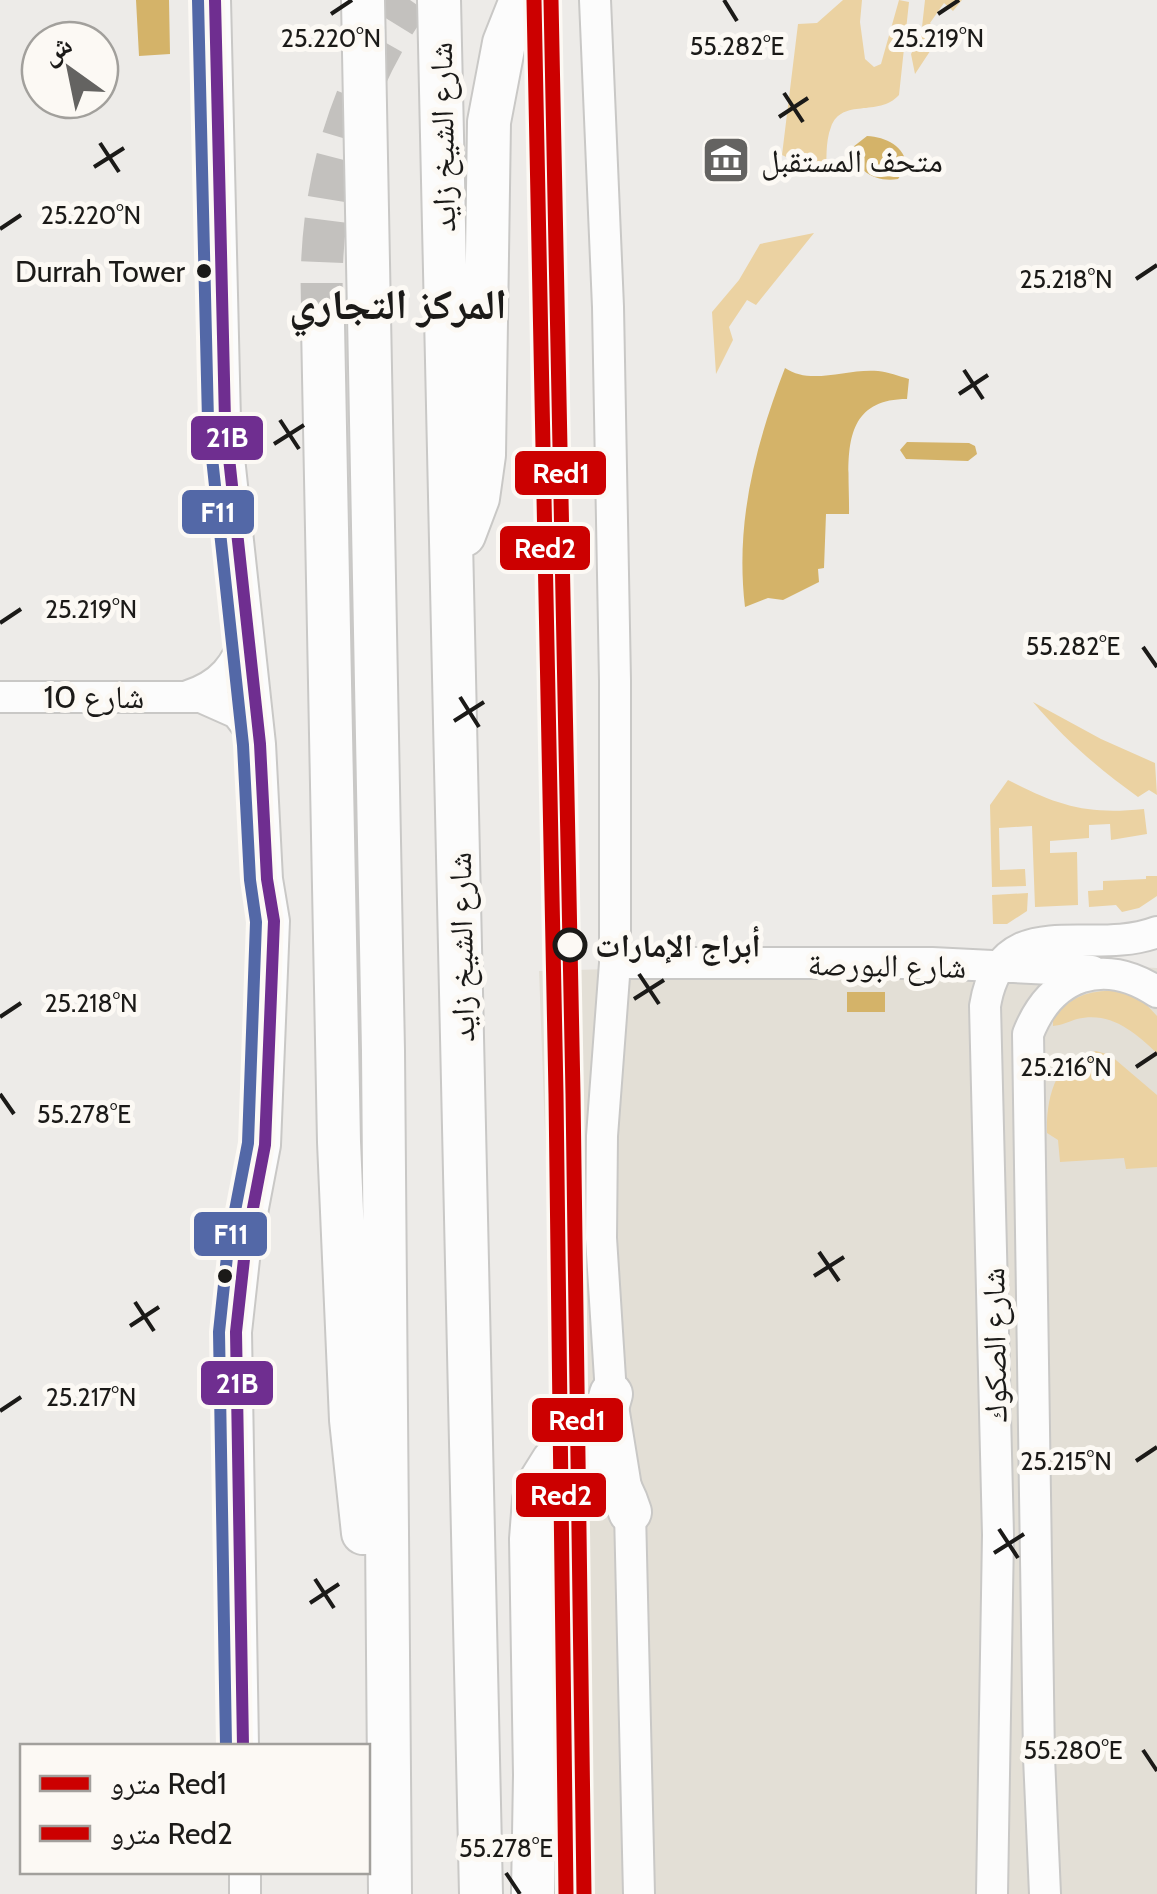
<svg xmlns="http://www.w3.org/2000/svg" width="1157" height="1894" viewBox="0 0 1157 1894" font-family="Cabin,'Noto Naskh Arabic',sans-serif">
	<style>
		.built { fill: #e3dfd6 }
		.green { fill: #ebd2a2 }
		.water { fill: #d4b369 }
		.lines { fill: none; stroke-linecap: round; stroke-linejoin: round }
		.highway-tunnel { stroke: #c3c1be; stroke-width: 42; stroke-dasharray: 42 21; stroke-linecap: butt }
		.minor-casing { stroke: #c9c8c6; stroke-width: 34 }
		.highway-casing { stroke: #c9c8c6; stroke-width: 46 }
		.minor { stroke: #fcfcfc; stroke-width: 30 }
		.highway { stroke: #fcfcfc; stroke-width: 42 }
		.bus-1-casing { stroke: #fcf9f4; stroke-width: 20 }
		.bus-2-casing { stroke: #fcf9f4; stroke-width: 20 }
		.bus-1 { stroke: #6f2e90; stroke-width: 12 }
		.bus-2 { stroke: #5368a7; stroke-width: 12 }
		.metro-1-casing { stroke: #fcf9f4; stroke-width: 22 }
		.metro-2-casing { stroke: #fcf9f4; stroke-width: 22 }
		.metro-1 { stroke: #c00; stroke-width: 15 }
		.metro-2 { stroke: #c00; stroke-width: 15 }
		.ticks { fill: none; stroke: #1b1a18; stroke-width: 4 }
		.bus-dot { fill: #1b1a18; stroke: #fcf9f4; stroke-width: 4 }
		.stop-dot { fill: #fcf9f4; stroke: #1b1a18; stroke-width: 5 }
		.labels { text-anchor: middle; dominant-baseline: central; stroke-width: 10; stroke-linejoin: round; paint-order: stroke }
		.bus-label { font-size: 30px; fill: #1b1a18; stroke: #fcf9f4; text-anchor: end }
		.street-label { font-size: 32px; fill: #1b1a18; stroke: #fcf9f4 }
		.poi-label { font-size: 32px; fill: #1b1a18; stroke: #fcf9f4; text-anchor: start }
		.stop-label { font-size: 32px; font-weight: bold; fill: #1b1a18; stroke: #fcf9f4; text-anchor: start }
		.district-label { font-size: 42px; font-weight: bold; fill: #1b1a18; stroke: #fcf9f4 }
		.ticks-label { font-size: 25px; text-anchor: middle; fill: #1b1a18; stroke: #fcf9f4; stroke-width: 10; stroke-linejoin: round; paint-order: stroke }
		.line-badge { stroke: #fcf9f4; stroke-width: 4 }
		.badge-label { font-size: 28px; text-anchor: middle; font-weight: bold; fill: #fff }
	</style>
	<rect width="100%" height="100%" fill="#edebe8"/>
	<path class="built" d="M979,959L1157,968V1894H557L551,1293L539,971Z"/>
	<path class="green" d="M843,0H862L860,22L865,59L874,67L881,64L899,0L909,2L899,95C878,118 842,97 831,127C825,142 827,161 826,176L782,155L798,24L817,23Z
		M925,0H962L953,11L944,3L930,23L940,36L915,74L911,54L921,36Z
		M814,233L756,305L747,300L729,327L733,340L716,374L712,312L739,280L760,244Z
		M1033,702L1101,739L1155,763L1157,795L1149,790L1138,797C1098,768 1065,740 1033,702Z
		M1008,780C1058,806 1087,815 1144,809L1147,834L1111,840L1110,824L1089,825V838L1050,841V853L1077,852L1078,905L1035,907L1032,826L999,828L1000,870L1025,869L1026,886L992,887L990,805Z
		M1146,876H1157V896L1139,908L1122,912L1116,905L1089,907L1088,891L1103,890V881L1146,879Z
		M1028,893L1027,911L1007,924H993L992,895Z
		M1122,991L1143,1001L1157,1016V1053C1134,1032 1111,1011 1077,1019C1068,1022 1062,1025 1053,1026V1017C1074,994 1092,990 1122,991Z
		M1096,1051L1110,1055L1157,1095V1167L1126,1169L1124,1158L1060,1162L1058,1140L1047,1133C1046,1096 1056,1057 1096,1051Z"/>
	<path class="water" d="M136,0H169L170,54L139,56Z
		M867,136C886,137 905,146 907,167L898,179C876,183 853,170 853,147Z
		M785,368C811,386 847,368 878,371C888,372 899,376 909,379L907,399C836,399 850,464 849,514H826L824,568L818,569L819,582L783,600L768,598L745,607C735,523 755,446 785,368Z
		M907,442L969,443L975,446L977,454L968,461L906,459L900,450Z
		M847,992H885V1012H847Z"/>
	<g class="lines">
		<path class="highway-tunnel" d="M323,325C315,208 342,97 410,0"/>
		<g class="minor-casing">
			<path id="minor" d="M215,0L225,421L260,744L267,879L274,921L265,1145L245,1250L236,1332L243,1746
				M595,0L608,307L615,681V963L602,1136L601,1238L611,1394L630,1512L639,1894
				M188,696C222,685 236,666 248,633
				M0,697H201L237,713L259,742
				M615,963H932L1092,971
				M245,1872V1894
				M992,1894L998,1535L985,1006C1001,906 1089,958 1157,932
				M1045,1894L1039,1757L1028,1034C1051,975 1103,956 1157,992"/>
		</g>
		<g class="highway-casing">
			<path id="highway" d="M363,0L383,1051L390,1894
				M439,0L481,1894
				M323,325L339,1142L351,1420L363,1533
				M464,535L478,498L484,455L489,122L504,43L521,0
				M576,1443C604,1460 620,1480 630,1512
				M533,1894L535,1775L531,1539L534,1500L538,1485L553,1461L603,1423L611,1394"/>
		</g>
		<use href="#minor" class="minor"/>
		<use href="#highway" class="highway"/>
		<g class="bus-1-casing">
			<path id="bus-1" d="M215,0L225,421L260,744L267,879L274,921L265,1145L245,1250L236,1332L243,1746"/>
		</g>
		<g class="bus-2-casing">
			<path id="bus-2" d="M198,0L208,421L243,745L250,880L256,922L248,1143L228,1247L219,1332L226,1746"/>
		</g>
		<use href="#bus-1" class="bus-1"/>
		<use href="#bus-2" class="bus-2"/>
		<g class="metro-1-casing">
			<path id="metro-1" d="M551,0L573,1094L584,1894"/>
		</g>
		<g class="metro-2-casing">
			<path id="metro-2" d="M534,0L556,1094L566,1894"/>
		</g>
		<use href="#metro-1" class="metro-1"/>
		<use href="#metro-2" class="metro-2"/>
	</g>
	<path class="ticks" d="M724,0L737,21M331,14L352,0M938,14L959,0M784,93L803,122M779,117L808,98M100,143L119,172M94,167L124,148M0,229L21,215M1136,279L1157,265M964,370L983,399M959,394L988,375M280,420L299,449M274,444L304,425M0,623L21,609M1143,647L1157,667M460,697L479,727M454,721L484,702M639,974L659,1004M634,999L664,980M0,1017L21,1003M1136,1067L1157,1053M0,1094L14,1114M819,1252L839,1281M814,1276L844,1257M135,1302L154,1331M130,1326L159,1307M0,1411L21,1397M1136,1461L1157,1447M999,1529L1018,1558M994,1553L1024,1534M315,1579L334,1608M310,1603L339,1584M1143,1750L1157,1771M506,1873L520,1894"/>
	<defs>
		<g id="museum-square" transform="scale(2.5)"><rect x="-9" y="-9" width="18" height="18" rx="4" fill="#646361" stroke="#fcf9f4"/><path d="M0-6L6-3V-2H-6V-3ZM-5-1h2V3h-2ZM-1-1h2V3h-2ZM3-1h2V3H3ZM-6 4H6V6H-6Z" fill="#fff"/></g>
	</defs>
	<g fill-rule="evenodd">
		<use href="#museum-square" x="726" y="160"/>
	</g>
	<g class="bus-dot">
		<circle cx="204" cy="271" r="9"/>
		<circle cx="225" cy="1276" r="9"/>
	</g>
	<circle class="stop-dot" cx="570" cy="945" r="15"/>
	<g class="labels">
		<g class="bus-label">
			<text x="185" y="271">Durrah Tower</text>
		</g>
		<g class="street-label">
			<text transform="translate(442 137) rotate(-91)">شارع الشيخ زايد</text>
			<text x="94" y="696">شارع 10</text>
			<text transform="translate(461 947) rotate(-91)">شارع الشيخ زايد</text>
			<text transform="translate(887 965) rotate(1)">شارع البورصة</text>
			<text transform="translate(994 1345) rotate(-91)">شارع الصكوك</text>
		</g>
		<g class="poi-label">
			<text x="761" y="160">متحف المستقبل</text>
		</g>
		<g class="stop-label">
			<text x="595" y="945">أبراج الإمارات</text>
		</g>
		<g class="district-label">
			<text x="398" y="304">المركز التجاري</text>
		</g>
	</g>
	<g class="ticks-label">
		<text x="331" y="47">25.220°N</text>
		<text x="938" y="47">25.219°N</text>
		<text x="737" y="55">55.282°E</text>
		<text x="91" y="224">25.220°N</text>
		<text x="1066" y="288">25.218°N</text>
		<text x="91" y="618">25.219°N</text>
		<text x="1073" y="655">55.282°E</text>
		<text x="91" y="1012">25.218°N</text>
		<text x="1066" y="1076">25.216°N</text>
		<text x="84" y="1123">55.278°E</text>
		<text x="91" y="1406">25.217°N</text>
		<text x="1066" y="1470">25.215°N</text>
		<text x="1073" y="1759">55.280°E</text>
		<text x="506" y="1857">55.278°E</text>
	</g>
	<g class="line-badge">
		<rect x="189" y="414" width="76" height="48" rx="10" fill="#6f2e90"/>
		<rect x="513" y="449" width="95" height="48" rx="10" fill="#c00"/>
		<rect x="180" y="488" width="76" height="48" rx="10" fill="#5368a7"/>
		<rect x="498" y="524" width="94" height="48" rx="10" fill="#c00"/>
		<rect x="192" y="1210" width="77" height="48" rx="10" fill="#5368a7"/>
		<rect x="199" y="1359" width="76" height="48" rx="10" fill="#6f2e90"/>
		<rect x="530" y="1396" width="95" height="48" rx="10" fill="#c00"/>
		<rect x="514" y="1471" width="94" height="48" rx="10" fill="#c00"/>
	</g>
	<g class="badge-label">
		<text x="227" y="447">21B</text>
		<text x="561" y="483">Red1</text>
		<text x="218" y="522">F11</text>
		<text x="545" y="558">Red2</text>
		<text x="231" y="1244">F11</text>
		<text x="237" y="1393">21B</text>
		<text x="577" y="1430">Red1</text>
		<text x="561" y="1505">Red2</text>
	</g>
	<rect x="20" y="1744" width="350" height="130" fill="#fcf9f4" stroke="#a2a09c" stroke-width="2.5"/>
	<rect x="40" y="1776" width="50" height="15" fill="#cc0000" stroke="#a2a09c" stroke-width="2.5"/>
	<text x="110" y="1794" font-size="30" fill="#1b1a18">مترو Red1</text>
	<rect x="40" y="1826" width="50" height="15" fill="#cc0000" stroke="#a2a09c" stroke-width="2.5"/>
	<text x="110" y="1844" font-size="30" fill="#1b1a18">مترو Red2</text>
	<g transform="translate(70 70) rotate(327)"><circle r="48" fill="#fcf9f4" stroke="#a2a09c" stroke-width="2.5"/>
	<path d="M0-8L18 38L0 25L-18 38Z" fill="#646361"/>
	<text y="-15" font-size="28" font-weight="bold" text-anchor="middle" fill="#1b1a18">ش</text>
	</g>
</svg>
